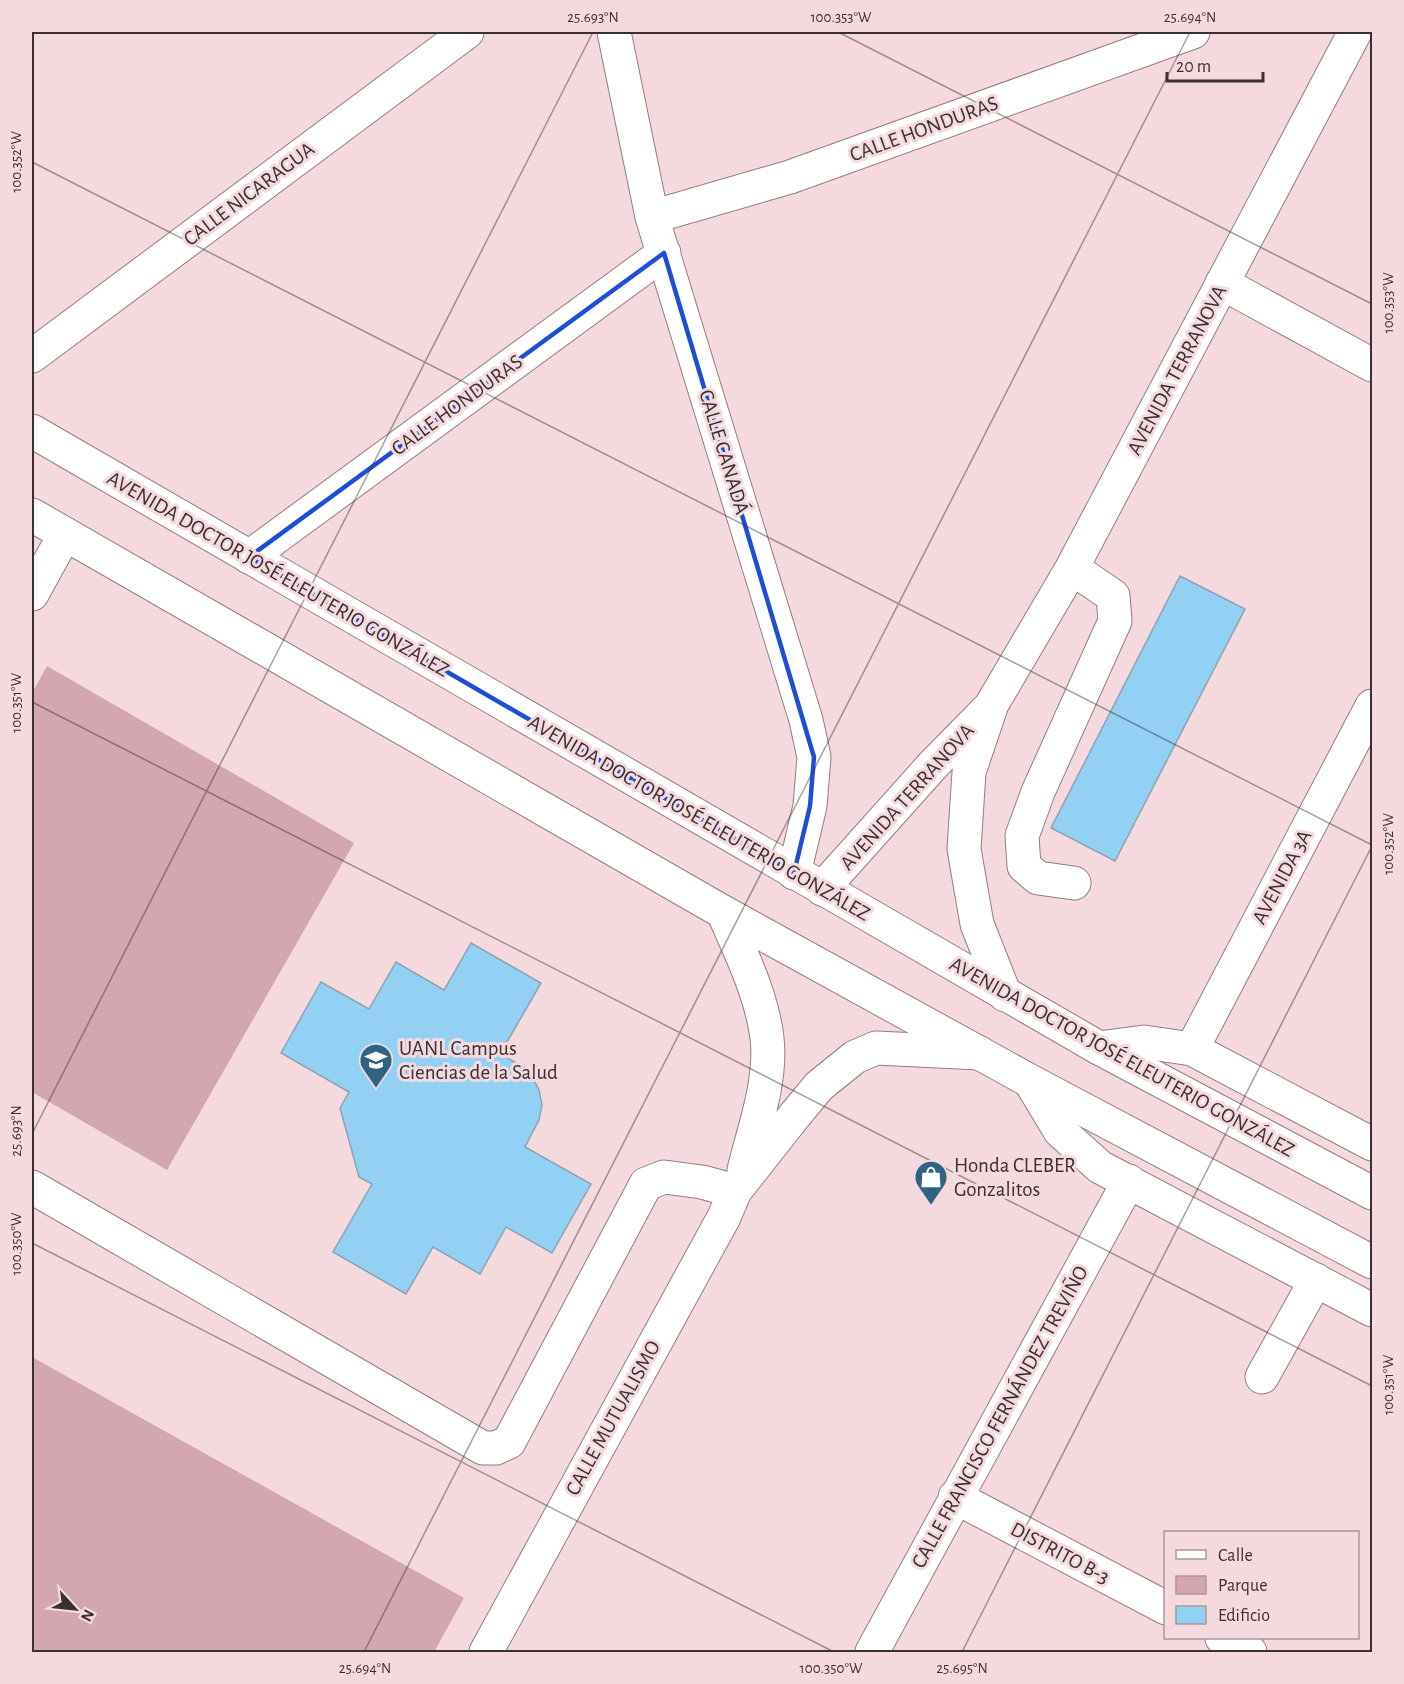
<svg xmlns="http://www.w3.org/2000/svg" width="1404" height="1684" viewBox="0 0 1404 1684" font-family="'Alegreya Sans',sans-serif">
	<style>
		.green { fill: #d2a7b0 }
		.building { fill: #92d0f4; stroke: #8fa3af; stroke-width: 1.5 }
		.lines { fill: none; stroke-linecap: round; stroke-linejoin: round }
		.minor-casing { stroke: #947d81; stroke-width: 35 }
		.highway-casing { stroke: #947d81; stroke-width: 35 }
		.minor { stroke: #fff; stroke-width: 33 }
		.highway { stroke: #fff; stroke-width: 33 }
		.marked { fill: none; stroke: #1d4ed8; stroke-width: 4.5; stroke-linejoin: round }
		.ticks { fill: none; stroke: #3a3032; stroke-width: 1.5; stroke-opacity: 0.45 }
		.labels { text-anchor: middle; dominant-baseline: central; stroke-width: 6; stroke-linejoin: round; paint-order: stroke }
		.street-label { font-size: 21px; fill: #3a3032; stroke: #f4dade }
		.poi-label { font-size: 21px; fill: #3a3032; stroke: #f4dade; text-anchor: start }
		.neatline { fill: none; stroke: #3a3032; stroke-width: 2 }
		.ticks-label { font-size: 15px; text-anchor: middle; fill: #3a3032 }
	</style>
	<rect width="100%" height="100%" fill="#f4dade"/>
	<path class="green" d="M47,666L354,843L167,1170L32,1092V693Z
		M32,1357L464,1598L434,1652H32Z"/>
	<path class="building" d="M1180,576L1245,609L1115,861L1051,828Z
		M471,943L541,983L500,1054L528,1069L539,1090L542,1105L539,1120L525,1147L591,1184L552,1253L506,1227L480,1274L433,1247L406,1294L333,1252L372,1184L359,1177L340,1108L349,1092L281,1053L321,982L369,1009L396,962L444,990Z"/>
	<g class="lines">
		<g class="minor-casing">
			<path id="minor" d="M614,32L652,217L806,720L814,757L810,806L794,873
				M652,217L790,177L1193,32
				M1222,283L1372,365
				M32,356L467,32
				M249,557L664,253
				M1072,568L1113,596L1115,621L1038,792L1022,836L1024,866L1038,878L1074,883
				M32,594L65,534
				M822,889L933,765L987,710
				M723,912C740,951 762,995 767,1038C772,1081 754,1129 744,1170
				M1005,995L977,924L964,849L969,772L992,704L1072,568L1355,32
				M1099,1048L1144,1042L1192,1049L1372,1144
				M1192,1049L1372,706
				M1030,1081L1060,1131L1100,1167L1372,1310
				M32,1187L483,1448H496L509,1442L646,1184L664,1177L702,1182L735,1191
				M1262,1377L1316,1280
				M955,1497L1166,1608
				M1222,1638L1250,1652
				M486,1652L724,1217L735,1191L795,1115L819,1086L855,1057L876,1048L980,1053
				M872,1652L1129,1181"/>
		</g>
		<g class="highway-casing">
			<path id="highway" d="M32,431L1099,1048L1372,1193
				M32,515L723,912L1030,1081L1372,1262"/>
		</g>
		<use href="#minor" class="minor"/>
		<use href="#highway" class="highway"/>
	</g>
	<path class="marked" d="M664,253L814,757L810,806L794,873L249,557Z"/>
	<path class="ticks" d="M838,32L1372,304M32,162L1372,845M32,702L1372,1386M32,1134L593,32M32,1243L834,1652M364,1652L1190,32M962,1652L1372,846"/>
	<defs>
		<g id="university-pin" transform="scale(1.725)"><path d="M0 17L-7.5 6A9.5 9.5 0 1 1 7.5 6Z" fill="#2f6480" stroke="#f4dade"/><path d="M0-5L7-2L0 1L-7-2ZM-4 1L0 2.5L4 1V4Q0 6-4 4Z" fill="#fff"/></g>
		<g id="shop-pin" transform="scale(1.725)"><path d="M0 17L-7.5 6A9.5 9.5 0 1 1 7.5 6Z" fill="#2f6480" stroke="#f4dade"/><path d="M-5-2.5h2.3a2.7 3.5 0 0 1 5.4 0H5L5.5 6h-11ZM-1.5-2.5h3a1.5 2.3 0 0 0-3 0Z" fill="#fff"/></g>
	</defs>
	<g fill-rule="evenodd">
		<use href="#university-pin" x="376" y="1060"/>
		<use href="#shop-pin" x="931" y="1177"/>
	</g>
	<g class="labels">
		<g class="street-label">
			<text transform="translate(924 129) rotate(-20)">CALLE HONDURAS</text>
			<text transform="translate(249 194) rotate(-37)">CALLE NICARAGUA</text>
			<text transform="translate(1177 370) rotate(-62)">AVENIDA TERRANOVA</text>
			<text transform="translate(457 405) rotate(-36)">CALLE HONDURAS</text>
			<text transform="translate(724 452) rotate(73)">CALLE CANADÁ</text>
			<text transform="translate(278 574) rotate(30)">AVENIDA DOCTOR JOSÉ ELEUTERIO GONZÁLEZ</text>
			<text transform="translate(907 797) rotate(-48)">AVENIDA TERRANOVA</text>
			<text transform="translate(699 818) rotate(30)">AVENIDA DOCTOR JOSÉ ELEUTERIO GONZÁLEZ</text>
			<text transform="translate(1282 877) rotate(-62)">AVENIDA 3A</text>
			<text transform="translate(1122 1057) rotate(29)">AVENIDA DOCTOR JOSÉ ELEUTERIO GONZÁLEZ</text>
			<text transform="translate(1000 1417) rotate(-61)">CALLE FRANCISCO FERNÁNDEZ TREVIÑO</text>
			<text transform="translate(613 1418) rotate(-61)">CALLE MUTUALISMO</text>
			<text transform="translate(1060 1553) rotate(28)">DISTRITO B-3</text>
		</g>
		<g class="poi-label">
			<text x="399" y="1048">UANL Campus<tspan x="399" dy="24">Ciencias de la Salud</tspan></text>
			<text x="954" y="1165">Honda CLEBER<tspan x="954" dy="24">Gonzalitos</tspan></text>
		</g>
	</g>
	<rect width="1404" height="1684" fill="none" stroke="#f4dade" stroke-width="66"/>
	<rect x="1164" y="1531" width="195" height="108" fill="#f4dade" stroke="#aa9699" stroke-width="1.5"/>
	<rect x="1176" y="1550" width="30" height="9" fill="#ffffff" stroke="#aa9699" stroke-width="1.5"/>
	<text x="1218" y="1561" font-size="18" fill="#3a3032">Calle</text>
	<rect x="1176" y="1576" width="30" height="18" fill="#d2a7b0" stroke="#aa9699" stroke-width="1.5"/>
	<text x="1218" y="1591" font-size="18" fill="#3a3032">Parque</text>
	<rect x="1176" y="1606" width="30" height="18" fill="#92d0f4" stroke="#aa9699" stroke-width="1.5"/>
	<text x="1218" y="1621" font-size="18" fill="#3a3032">Edificio</text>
	<g transform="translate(75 1609) rotate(117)" stroke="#f4dade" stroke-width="4.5" paint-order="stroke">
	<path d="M0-4.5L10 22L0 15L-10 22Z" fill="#3a3032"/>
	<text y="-9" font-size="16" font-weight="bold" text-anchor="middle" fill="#3a3032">N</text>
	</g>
	<path d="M1167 72v9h96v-9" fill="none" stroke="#3a3032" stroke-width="3"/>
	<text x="1176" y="72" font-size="18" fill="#3a3032" stroke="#f4dade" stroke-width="4.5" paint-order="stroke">20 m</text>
	<rect x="33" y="33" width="1338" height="1618" class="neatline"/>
	<g class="ticks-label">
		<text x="593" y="22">25.693°N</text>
		<text x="841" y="22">100.353°W</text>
		<text x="1190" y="22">25.694°N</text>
		<text transform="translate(16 162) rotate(-90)" y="5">100.352°W</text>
		<text transform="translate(1388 303) rotate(-90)" y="5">100.353°W</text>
		<text transform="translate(16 703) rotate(-90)" y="5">100.351°W</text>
		<text transform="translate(1388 844) rotate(-90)" y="5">100.352°W</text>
		<text transform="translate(16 1131) rotate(-90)" y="5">25.693°N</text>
		<text transform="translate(16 1244) rotate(-90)" y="5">100.350°W</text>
		<text transform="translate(1388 1385) rotate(-90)" y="5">100.351°W</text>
		<text x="365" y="1673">25.694°N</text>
		<text x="831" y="1673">100.350°W</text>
		<text x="962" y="1673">25.695°N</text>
	</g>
</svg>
